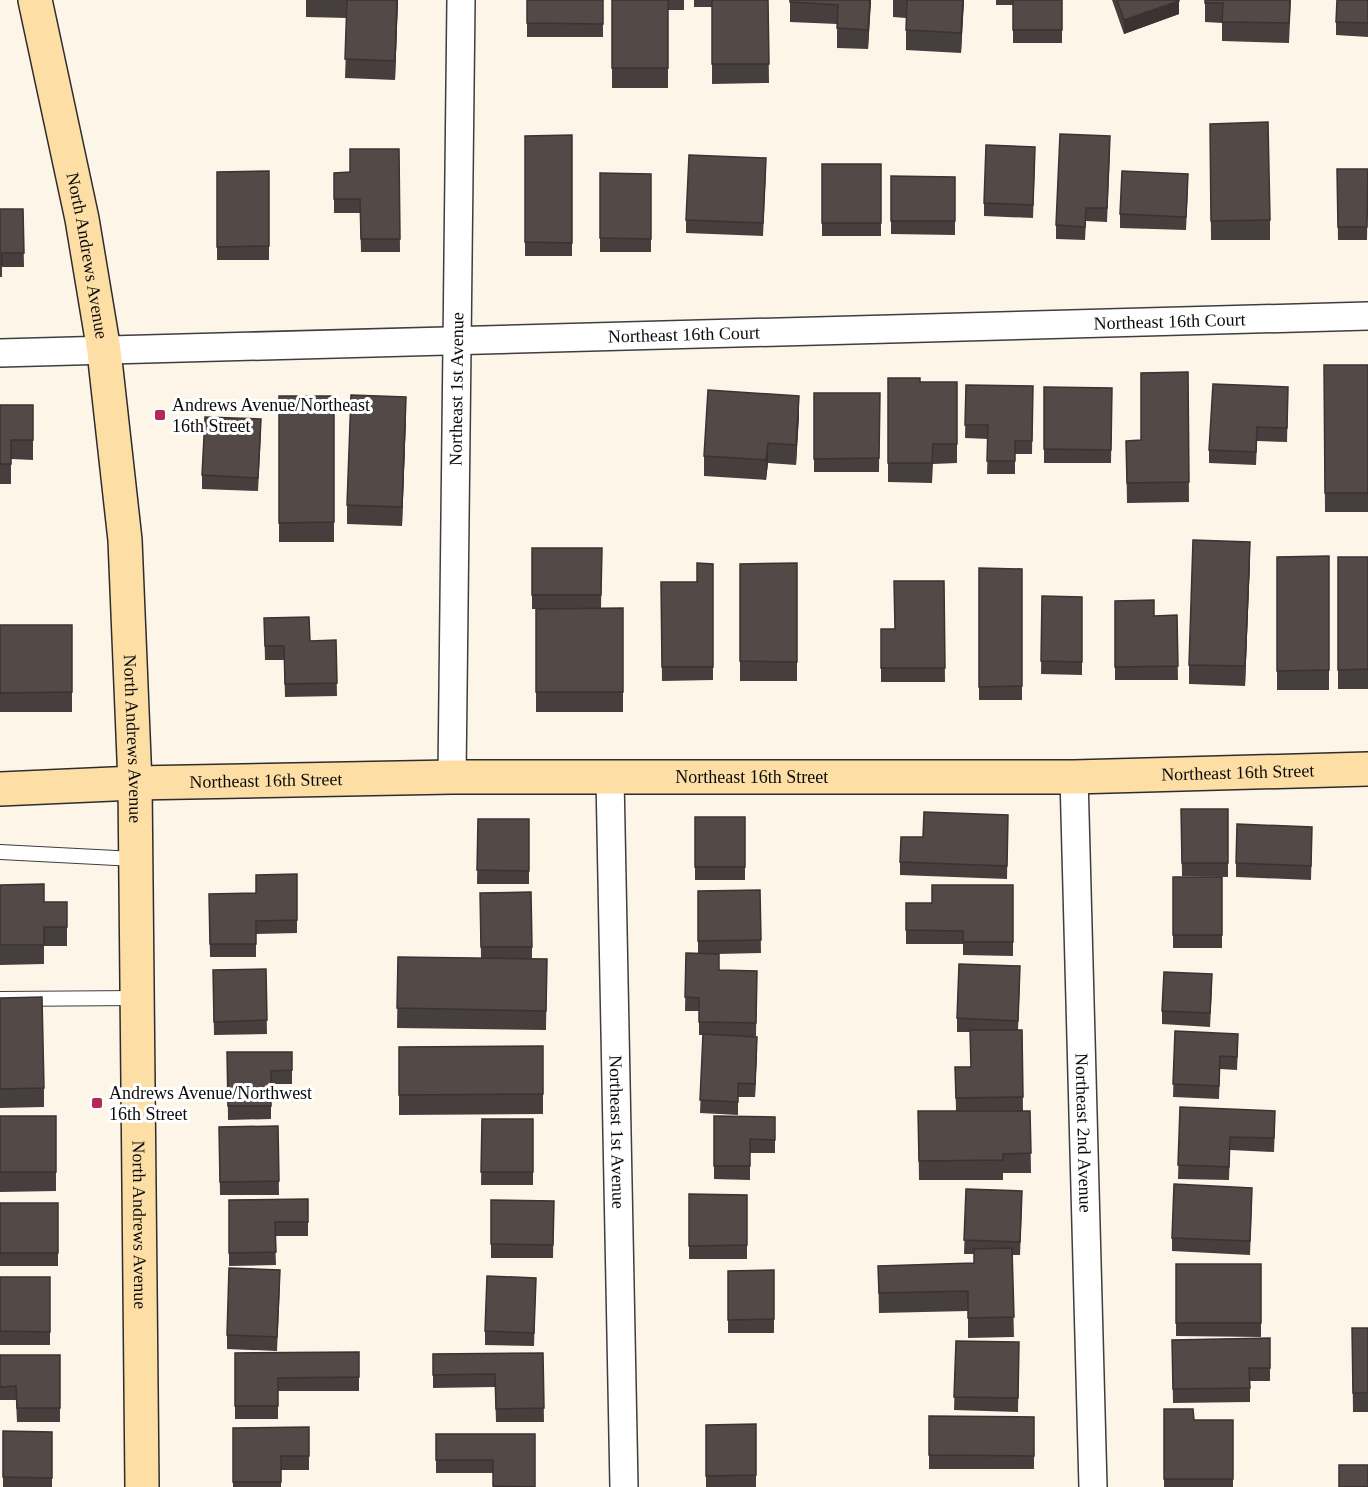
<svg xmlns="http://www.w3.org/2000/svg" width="1368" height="1487" viewBox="0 0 1368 1487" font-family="Georgia,serif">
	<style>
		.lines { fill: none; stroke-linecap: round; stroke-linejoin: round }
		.lane-casing { stroke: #3e3e3e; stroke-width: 16 }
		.street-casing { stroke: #3e3e3e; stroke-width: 30 }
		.secondary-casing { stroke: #2d2d2d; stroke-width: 36 }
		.lane { stroke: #fff; stroke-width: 14 }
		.street { stroke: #fff; stroke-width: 27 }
		.secondary { stroke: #fddea5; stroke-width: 33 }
		.wall { fill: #473f3d }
		.shaded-wall { fill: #3a3332 }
		.building { fill: #534947; stroke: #3a3332; stroke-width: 1.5 }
		.poi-dot { fill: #b62751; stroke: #fff; stroke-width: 2 }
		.labels { text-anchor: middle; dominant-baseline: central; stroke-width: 6; stroke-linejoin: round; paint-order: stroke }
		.street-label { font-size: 18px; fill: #0b0b0b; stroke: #fff }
		.poi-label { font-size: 18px; fill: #0b0b0b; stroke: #fff; text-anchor: start }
	</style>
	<rect width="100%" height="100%" fill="#fef5e9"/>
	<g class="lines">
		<g class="lane-casing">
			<path id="lane" d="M0,852L135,859
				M0,999L137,998"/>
		</g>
		<g class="street-casing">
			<g id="street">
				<path id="s1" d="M0,353L1368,316"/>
				<path id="s2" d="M452,777L461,0"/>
				<path id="s3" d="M1074,777L1093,1487"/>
				<path id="s4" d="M610,778L624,1487"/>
			</g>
		</g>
		<g class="secondary-casing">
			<g id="secondary">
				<path id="s5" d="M35,0L82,219L104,351L125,540L135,783L142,1487"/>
				<path id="s6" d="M0,789L135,783L452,777H1074L1368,769"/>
			</g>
		</g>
		<use href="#lane" class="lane"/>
		<use href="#street" class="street"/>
		<use href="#secondary" class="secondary"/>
	</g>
	<path class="wall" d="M306,0H398L395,80L345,78L347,18L306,17Z
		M527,0H603V37H527Z
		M612,0H684V10H668V88H612Z
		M694,0H768L769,83L712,84V7H694Z
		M790,0H871L868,49L837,48V24L790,22Z
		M893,0H964L961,53L906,50V18L893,17Z
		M996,0H1062V43H1013V5H996Z
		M1112,0H1179V14L1124,34Z
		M1205,0H1291L1289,43L1222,41V23L1205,22Z
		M1368,0V37L1336,35V22Z
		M1210,124L1270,220V240H1211Z
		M572,135V256H525V136Z
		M399,149L400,252H361L360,213H334V173L350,172Z
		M1110,150L1107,222L1086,221L1085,240L1056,239V225Z
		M1035,160L1033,218L984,216V203Z
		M822,164H881V236H822Z
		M1337,169H1368L1367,240H1338Z
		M269,171V260H217V172Z
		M766,171L763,236L686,233V220Z
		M600,173L651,174V252H600Z
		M891,176L955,177V235L891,234Z
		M1188,187L1186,230L1120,228V214Z
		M0,209H23L24,267H2V277H0Z
		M1324,365H1368V512H1325Z
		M1188,372L1189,502L1127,503L1126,441L1141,440Z
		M888,378L920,382H957V463L933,464L932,483L888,482Z
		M966,385L1033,386L1032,454H1015V474H987L988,439L965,438Z
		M1044,387L1112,388L1111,463H1044Z
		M814,393H880L879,472H814Z
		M279,396H334V542H279Z
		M1288,400L1287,442L1257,441L1256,465L1209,463V450Z
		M0,405H33V460L11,459V484H0Z
		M799,415L796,465L768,463L766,480L704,476V456Z
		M406,416L402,526L347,524V505Z
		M261,433L258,491L202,489V475Z
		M532,548H602L601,609H532Z
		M1329,556V690H1277V557Z
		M1338,557H1368V689H1338Z
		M1250,561L1245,686L1189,684V665Z
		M797,563V681H740V564Z
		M713,564V680L662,681L661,582H697Z
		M979,568L1022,569V700H979Z
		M944,581L945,682H881V629H894Z
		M1042,596L1082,597V675L1041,674Z
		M1115,601L1154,616L1177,615L1178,680H1115Z
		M623,608V712H536V609Z
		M264,618L310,641L336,640L337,696L285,697L284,660H265Z
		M0,625L72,692V712H0Z
		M1181,809H1228V877L1182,876Z
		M1008,815L1007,879L900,875V862L923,837Z
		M695,817H745V880H695Z
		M478,819H529V884H477Z
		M1312,840L1311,880L1236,877V863Z
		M297,874V933L256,934V957H210L209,894L256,893Z
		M1173,877H1222V948H1173Z
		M0,885L44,902H67V946H44V964L0,965Z
		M1013,885V956L963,955V944H906V903H932Z
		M760,890L761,953L717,954L719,970L757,971L756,1036H736L757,1050L755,1097H738V1115L700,1113L703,1035H699V1011H685L686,953L698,954V891Z
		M480,893L532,947V959H547L546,1030L397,1028L398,957L481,958Z
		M266,969L267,1034L214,1035L213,970Z
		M1020,980L1018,1030H1022L1023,1111H1030L1031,1173H1003V1180H919L918,1111H956L955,1067H971L970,1032H957V1018Z
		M1212,988L1210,1027L1162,1024V1011Z
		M0,998L44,1088V1107L0,1108Z
		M1175,1031L1238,1047L1237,1070L1220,1069L1219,1099L1173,1097Z
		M543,1046V1114L399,1115V1047Z
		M227,1052H292V1084H271V1119L228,1120Z
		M1180,1107L1275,1124L1274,1152L1230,1150L1229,1180L1178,1179Z
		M0,1116H56V1191L0,1192Z
		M714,1116L775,1117V1153H750V1180L714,1179Z
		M482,1119H533V1185H481Z
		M278,1126L279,1195H220L219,1127Z
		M966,1189L1022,1204L1020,1255H1012L1014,1337L968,1338V1311L879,1313L878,1266L974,1263V1254H964Z
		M689,1194L747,1195V1259H689Z
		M308,1199V1236H275L276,1265L229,1266V1200Z
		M491,1200L554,1201L553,1258H491Z
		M1252,1201L1250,1255L1172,1251V1238Z
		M0,1203H58V1266H0Z
		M1176,1264H1261V1337L1176,1336Z
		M774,1270V1333H728V1271Z
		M0,1277H50V1345H0Z
		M536,1278L534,1346L485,1345V1331Z
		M280,1284L277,1351L227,1349V1335Z
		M1352,1328H1368V1412H1353Z
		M1270,1338V1381H1250V1402L1173,1403L1172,1340Z
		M956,1341L1019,1342L1018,1412L954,1410Z
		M359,1352V1391H278V1419H235V1353Z
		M543,1353L544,1422H496L495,1387L433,1388V1354Z
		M0,1355H60V1422H17L16,1400H0Z
		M1164,1409L1194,1420H1233V1487H1164Z
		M929,1416L1034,1417V1469H929Z
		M756,1424V1487H706V1425Z
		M309,1427V1470H281V1487H233V1428Z
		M3,1431L52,1432V1487H3Z
		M436,1434H535V1487H493V1473H436Z"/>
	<path class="shaded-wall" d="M397,0H398L395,80V61Z
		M870,0H871L868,49V30Z
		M963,0H964L961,53V33Z
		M1179,1V14L1124,34V20Z
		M799,396V415L796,465V445Z
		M406,397V416L402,526V507Z
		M768,443V463L766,480V460Z
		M1250,542V561L1245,686V666Z
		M757,1037V1050L755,1097V1084Z"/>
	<path class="building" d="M347,0H397L395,61L345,59Z
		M527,0H603V24L527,23Z
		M612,0H668V68H612Z
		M712,0H768L769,64H712Z
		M790,0H870L868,30L837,28L838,5L790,2Z
		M907,0H963L961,33L906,30Z
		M1013,0H1062V30H1013Z
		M1117,0H1179V1L1124,20Z
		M1205,0H1290L1289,23L1222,22L1223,3H1205Z
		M1337,0H1368V23L1336,22Z
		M1268,122L1270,220L1211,221L1210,124Z
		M1060,134L1110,136L1107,208H1086L1085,227L1056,225Z
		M572,135V243L525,242V136Z
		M986,145L1035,147L1033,205L984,203Z
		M350,149H399L400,239H361L360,199H334V173L350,172Z
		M689,155L766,158L763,223L686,220Z
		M822,164H881V223H822Z
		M1337,169H1368L1367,227H1338Z
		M269,171V246L217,247V172Z
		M1122,171L1188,174L1186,217L1120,214Z
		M600,173L651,174V239L600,238Z
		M891,176L955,177V221H891Z
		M0,209H23L24,253H2V264H0Z
		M1324,365H1368V493H1325Z
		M1188,372L1189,482L1127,483L1126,441L1141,440V373Z
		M888,378H920V382H957V444H933L932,463H888Z
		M1213,384L1288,387L1287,428L1257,427L1256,452L1209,450Z
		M966,385L1033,386L1032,441H1015V461H987L988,425H965Z
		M1044,387L1112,388L1111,450L1044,449Z
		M708,390L799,396L796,445L768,443L766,460L704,456Z
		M814,393H880L879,458L814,459Z
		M351,395L406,397L402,507L347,505Z
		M279,396H334V522L279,523Z
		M0,405H33V440H11V464H0Z
		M205,417L261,419L258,478L202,475Z
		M1193,540L1250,542L1245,666L1189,665Z
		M532,548H602L601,595H532Z
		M1329,556V670L1277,671V557Z
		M1338,557H1368V669L1338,670Z
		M697,563L713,564V667H662L661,582H697Z
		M797,563V662L740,661V564Z
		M979,568L1022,569V686L979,687Z
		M894,581H944L945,668H881V629H895Z
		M1042,596L1082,597V662L1041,661Z
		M1154,600V616L1177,615L1178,666L1115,667V601Z
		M623,608V692H536V609Z
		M309,617L310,641L336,640L337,683L285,684L284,646H265L264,618Z
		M0,625H72V692L0,693Z
		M1181,809H1228V863H1182Z
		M924,812L1008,815L1007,866L900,862L901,837H923Z
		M695,817H745V867H695Z
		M478,819H529V871L477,870Z
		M1237,824L1312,827L1311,866L1236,863Z
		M297,874V920L256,921V944H210L209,894L256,893V875Z
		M1173,877H1222V935H1173Z
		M44,884V902H67V927H44V945H0V885Z
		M932,885H1013V942H963V931L906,930V903H932Z
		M760,890L761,940L698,941V891Z
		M531,892L532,947H481L480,893Z
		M686,953L719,954V970L757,971L756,1023L699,1022V998L685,997Z
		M398,957L547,959L546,1011L397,1008Z
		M959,964L1020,966L1018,1021L957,1018Z
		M266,969L267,1020L214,1022L213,970Z
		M1164,972L1212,974L1210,1013L1162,1011Z
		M42,997L44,1088L0,1089V998Z
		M970,1030H1022L1023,1097L956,1098L955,1067H971Z
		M1175,1031L1238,1034L1237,1057L1220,1056L1219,1086L1173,1084Z
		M703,1034L757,1037L755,1084L738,1083V1102L700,1100Z
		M543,1046V1094L399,1095V1047Z
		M227,1052H292V1070L271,1071V1106H228Z
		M1180,1107L1275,1111L1274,1138L1230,1137L1229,1167L1178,1165Z
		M918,1111H1030L1031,1153L1003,1154V1160L919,1161Z
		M0,1116H56V1172H0Z
		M714,1116L775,1117V1140L750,1139V1166H714Z
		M482,1119H533V1172H481Z
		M278,1126L279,1181L220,1182L219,1127Z
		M1174,1184L1252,1188L1250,1241L1172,1238Z
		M966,1189L1022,1191L1020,1242L964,1240Z
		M689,1194L747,1195V1245L689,1246Z
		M308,1199V1222H275L276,1252L229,1253V1200Z
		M491,1200L554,1201L553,1245L491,1244Z
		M0,1203H58V1253H0Z
		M1012,1248L1014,1317L968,1318V1291L879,1293L878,1266L974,1263V1249Z
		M1176,1264H1261V1323H1176Z
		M229,1268L280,1270L277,1337L227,1335Z
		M774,1270V1319L728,1320V1271Z
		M487,1276L536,1278L534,1333L485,1331Z
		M0,1277H50V1332L0,1331Z
		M1352,1328H1368V1393H1353Z
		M1270,1338V1368H1249L1250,1388L1173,1389L1172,1340Z
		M956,1341L1019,1342L1018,1398L954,1397Z
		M359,1352V1377L278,1378V1406H235V1353Z
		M543,1353L544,1408L496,1409L495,1374L433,1375V1354Z
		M0,1355H60V1408H17L16,1386L0,1387Z
		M1164,1409H1193L1194,1420H1233V1479H1164Z
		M929,1416L1034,1417V1456L929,1455Z
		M756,1424V1475L706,1476V1425Z
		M309,1427V1456H281V1482H233V1428Z
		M3,1431L52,1432V1478L3,1477Z
		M436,1434H535V1487L493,1486V1460H436Z
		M1339,1465H1368V1487H1339Z"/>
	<g class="poi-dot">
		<rect x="154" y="409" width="12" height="12" rx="3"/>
		<rect x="91" y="1097" width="12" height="12" rx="3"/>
	</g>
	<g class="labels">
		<g class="street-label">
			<text stroke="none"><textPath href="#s5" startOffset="261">North Andrews Avenue</textPath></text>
			<text stroke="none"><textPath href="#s1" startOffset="1170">Northeast 16th Court</textPath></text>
			<text stroke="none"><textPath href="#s1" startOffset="684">Northeast 16th Court</textPath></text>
			<text stroke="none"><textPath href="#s2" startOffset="388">Northeast 1st Avenue</textPath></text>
			<text stroke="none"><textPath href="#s5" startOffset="747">North Andrews Avenue</textPath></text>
			<text stroke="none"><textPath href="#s6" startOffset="1238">Northeast 16th Street</textPath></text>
			<text stroke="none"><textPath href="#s6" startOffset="752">Northeast 16th Street</textPath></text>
			<text stroke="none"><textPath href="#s6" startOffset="266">Northeast 16th Street</textPath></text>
			<text stroke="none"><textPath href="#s4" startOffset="354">Northeast 1st Avenue</textPath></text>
			<text stroke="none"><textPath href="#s3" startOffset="356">Northeast 2nd Avenue</textPath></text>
			<text stroke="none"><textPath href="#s5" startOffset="1233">North Andrews Avenue</textPath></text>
		</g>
		<g class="poi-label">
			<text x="172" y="405">Andrews Avenue/Northeast<tspan x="172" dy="21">16th Street</tspan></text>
			<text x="109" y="1093">Andrews Avenue/Northwest<tspan x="109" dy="21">16th Street</tspan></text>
		</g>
	</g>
</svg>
